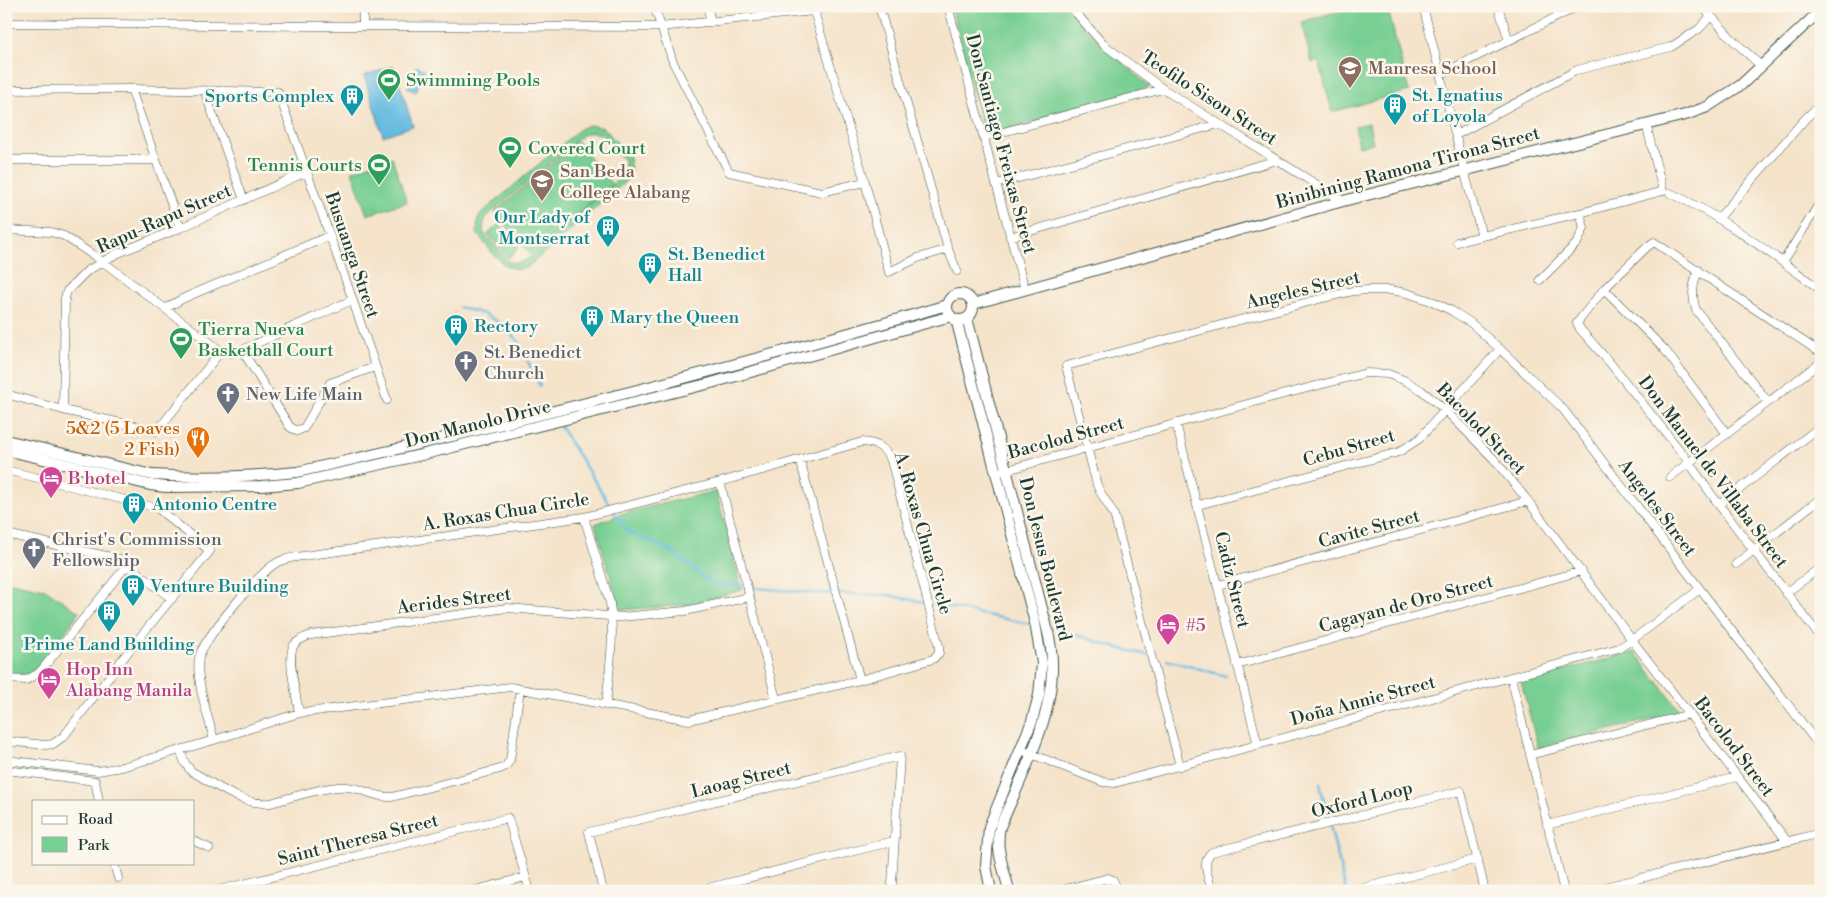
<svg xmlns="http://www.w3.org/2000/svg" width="1827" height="897" viewBox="0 0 1827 897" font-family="'Libre Bodoni',serif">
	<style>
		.green { fill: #78cf93; stroke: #4c8664; fill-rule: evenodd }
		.water { fill: #65bbe1; stroke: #427c8a }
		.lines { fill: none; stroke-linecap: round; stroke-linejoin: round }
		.stream { stroke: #65bbe1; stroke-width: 2.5 }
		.street-casing { stroke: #3f564a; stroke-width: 9 }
		.secondary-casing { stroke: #3f564a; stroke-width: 12 }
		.street { stroke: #fff; stroke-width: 8 }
		.secondary { stroke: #fff; stroke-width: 10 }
		.labels { text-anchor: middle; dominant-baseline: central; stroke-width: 5; stroke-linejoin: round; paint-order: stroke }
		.education-label { font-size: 18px; fill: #785e54; stroke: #fbf7ec; text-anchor: start }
		.leisure-label { font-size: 18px; fill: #27864d; stroke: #fbf7ec; text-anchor: start }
		.culture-label { font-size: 18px; fill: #0d838f; stroke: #fbf7ec; text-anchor: start }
		.street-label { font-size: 18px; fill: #1f3d34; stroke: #fbf7ec }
		.worship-label { font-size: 18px; fill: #5b616d; stroke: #fbf7ec; text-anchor: start }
		.food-label { font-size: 18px; fill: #c56008; stroke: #fbf7ec; text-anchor: end }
		.hotel-label { font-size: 18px; fill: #b23c85; stroke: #fbf7ec; text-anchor: start }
	</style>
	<rect width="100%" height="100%" fill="#fbf7ec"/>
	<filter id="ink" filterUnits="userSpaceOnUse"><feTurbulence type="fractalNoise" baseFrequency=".02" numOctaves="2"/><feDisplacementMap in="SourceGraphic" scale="10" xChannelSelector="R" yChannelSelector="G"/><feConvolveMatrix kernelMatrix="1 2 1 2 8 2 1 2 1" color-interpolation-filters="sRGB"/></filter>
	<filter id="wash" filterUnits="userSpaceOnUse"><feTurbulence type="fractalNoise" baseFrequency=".0096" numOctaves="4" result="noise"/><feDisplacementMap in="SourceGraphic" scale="20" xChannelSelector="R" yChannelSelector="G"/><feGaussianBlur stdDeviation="1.12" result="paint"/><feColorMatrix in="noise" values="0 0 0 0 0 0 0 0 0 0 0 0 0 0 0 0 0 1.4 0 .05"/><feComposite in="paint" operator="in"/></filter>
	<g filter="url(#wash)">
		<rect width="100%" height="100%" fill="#f5e3ca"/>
		<path class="green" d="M951,6H1067L1091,34L1150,87L985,136Z
			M1357,6H1387L1409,91L1332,112L1319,61L1312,63L1301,22Z
			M1369,123L1373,143L1359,146L1355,126Z
			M590,125L604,128L629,156L631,171L626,181L528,267C505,277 490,249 477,233L478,218L483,212L581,128ZM592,132L601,134L624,160L625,170L621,177L526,260L519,263L509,262L483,232L484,222L487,216L584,134Z
			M577,142L612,184L530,254L495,212Z
			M392,157L407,202L367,215L352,171Z
			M499,224L519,248L508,258L488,234Z
			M716,491L742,590L688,605L620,610L595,524L624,513Z
			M6,581L45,589L79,612L48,656L28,675L6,673Z
			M1635,652L1681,712L1538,748L1521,681Z"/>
		<path class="water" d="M394,66L413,126L383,136L364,76Z
			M416,66L425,70L416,92L407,88Z"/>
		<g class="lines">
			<path class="stream" d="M459,307L484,314L500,323L518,341L540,386
				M560,426L611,507
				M614,512L628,532L670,550L712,584L814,593L888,595L1030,624
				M1053,627L1110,646L1147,655
				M1167,660L1226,676
				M1320,784L1346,891"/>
		</g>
	</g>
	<g filter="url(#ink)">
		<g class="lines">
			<g class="street-casing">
				<path id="street" d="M654,6L673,62L729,172L822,192L865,182
					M707,6L711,22
					M759,6L762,17
					M879,6L948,249L957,271
					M948,6L1025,290
					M1070,6L1103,44L1163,89L1343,201
					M1423,6L1468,185L1482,236
					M1498,6L1509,41
					M1702,6L1731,38L1761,66
					M813,8L865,182L889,272L918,258L948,249
					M6,23L312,26L660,27L814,11L833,6
					M363,26V6
					M1441,74L1579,6
					M131,89L180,228
					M6,90L131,89L278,92L344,275L387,400
					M204,90L244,200
					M1456,135L1577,70L1671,47L1699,29L1710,17
					M984,137L1163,89
					M6,160H156
					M996,184L1219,124
					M1670,193C1722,216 1774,256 1821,290
					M1718,219L1805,119L1821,104
					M6,230L51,232L64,236L102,261L221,351L232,353L242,350L352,300
					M1010,237L1277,160
					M1457,242L1580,213L1663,191L1646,124
					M1783,262L1821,201
					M1698,270C1693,285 1691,295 1696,310L1768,402
					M1540,280L1577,243L1584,228L1580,213
					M1604,289L1665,350L1727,434
					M166,308L184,298L329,236
					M242,350L290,427L297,431L304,428L330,383L375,367
					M1821,353L1654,242L1647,247L1604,289L1577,323L1580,329L1610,363L1682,453L1719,505L1821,638
					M6,394L63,410L157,431L221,351
					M63,410L65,298L67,291L87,271L116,254L180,228L306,172
					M1176,423L1258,745
					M800,460L860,680
					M6,470L157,508L210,551L128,652L64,736L53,744L46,745L6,741
					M996,473L1269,398L1366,373L1388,374L1406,381L1421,390L1444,409L1493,458L1528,501L1632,640L1787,841
					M1670,477L1821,362
					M720,482L776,699
					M1198,505L1399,452L1419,439L1500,349
					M1719,505L1821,426
					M584,517L610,603C615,637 609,671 606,705
					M6,534L120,559L172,599
					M1736,564L1821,498
					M1218,585L1528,501
					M1786,593L1821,567
					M1237,665L1582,571
					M1511,677L1564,891
					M6,679L26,680L39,673L128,564
					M299,713C297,698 286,657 294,645C298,640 305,637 311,635L507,608L621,617L685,611L749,597
					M180,750L185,763L191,771C215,784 242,806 271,803C290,798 329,785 347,787C364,788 374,798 392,797L500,769L506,766L510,760L520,689
					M1021,750L1103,782L1115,783L1619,648L1632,640L1700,589
					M1530,755L1690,714
					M6,760L98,771L122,767L214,740L299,713L510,687L689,720L860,680L933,659L939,653V646L891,460C884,447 877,443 862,442L720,482L584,517L296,557C290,558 284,559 278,562C261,570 202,640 199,658C195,679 209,719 214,740
					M1180,766L1115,518C1111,506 1102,498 1097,485L1066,366L1327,297L1353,291L1370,290H1390L1407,293L1434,302L1452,311L1471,323L1500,349L1563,409L1821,748
					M6,770L95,781L99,801
					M1547,825L1737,777
					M194,841L209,848
					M114,863L118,878
					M215,891L508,818L530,891
					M472,891L526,877
					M603,891L589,832L900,756L892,884L893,891
					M696,891L894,841
					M1058,891L1108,878L1113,880L1118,891
					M1212,891C1209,878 1200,861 1212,852L1461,791L1485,891
					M1351,891L1478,859
					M1589,891L1821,833"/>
			</g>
			<g class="secondary-casing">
				<path id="secondary" d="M947 307a13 13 0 1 1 26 0a13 13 0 1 1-26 0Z
					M973,304L1343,201L1685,115L1707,107L1741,85L1821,10
					M967,318L1046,624C1049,636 1052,649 1052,662C1054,717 1021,777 1000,827C995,850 1004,868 1009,891
					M956,319L1035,623L1042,663L1039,695L1032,721L989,827L986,866L991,891
					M6,440L152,475C200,478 249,477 297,472C515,423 732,368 947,305
					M6,450L150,485L166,487L261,486L298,483L421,455L711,383L951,316"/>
			</g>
			<use href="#street" class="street"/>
			<use href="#secondary" class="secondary"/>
		</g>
	</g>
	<defs>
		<g id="school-pin" transform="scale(1.25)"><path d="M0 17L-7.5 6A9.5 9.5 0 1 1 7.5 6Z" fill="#8d6e63" stroke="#fbf7ec"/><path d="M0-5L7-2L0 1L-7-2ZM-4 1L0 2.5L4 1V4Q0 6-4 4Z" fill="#fff"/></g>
		<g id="stadium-pin" transform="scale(1.25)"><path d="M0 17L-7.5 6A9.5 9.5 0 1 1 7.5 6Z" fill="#2e9e5b" stroke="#fbf7ec"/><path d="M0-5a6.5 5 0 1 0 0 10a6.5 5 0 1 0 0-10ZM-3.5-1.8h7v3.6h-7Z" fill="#fff"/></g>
		<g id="building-pin" transform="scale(1.25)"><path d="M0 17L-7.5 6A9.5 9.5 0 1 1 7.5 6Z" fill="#0f9aa8" stroke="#fbf7ec"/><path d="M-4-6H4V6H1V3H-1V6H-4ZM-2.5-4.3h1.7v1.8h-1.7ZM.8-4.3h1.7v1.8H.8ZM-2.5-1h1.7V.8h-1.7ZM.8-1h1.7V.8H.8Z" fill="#fff"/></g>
		<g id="university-pin" transform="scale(1.25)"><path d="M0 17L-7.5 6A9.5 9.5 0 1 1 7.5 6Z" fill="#8d6e63" stroke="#fbf7ec"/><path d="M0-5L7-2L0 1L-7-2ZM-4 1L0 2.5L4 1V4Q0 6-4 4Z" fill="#fff"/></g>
		<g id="church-pin" transform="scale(1.25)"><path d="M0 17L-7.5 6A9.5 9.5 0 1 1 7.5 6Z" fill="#6b7280" stroke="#fbf7ec"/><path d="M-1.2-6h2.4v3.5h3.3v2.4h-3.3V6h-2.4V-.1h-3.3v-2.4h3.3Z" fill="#fff"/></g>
		<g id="restaurant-pin" transform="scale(1.25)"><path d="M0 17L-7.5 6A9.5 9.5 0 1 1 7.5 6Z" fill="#e8710a" stroke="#fbf7ec"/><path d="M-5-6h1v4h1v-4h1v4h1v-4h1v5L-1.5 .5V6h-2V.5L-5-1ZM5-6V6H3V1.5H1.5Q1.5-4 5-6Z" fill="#fff"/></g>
		<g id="hotel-pin" transform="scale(1.25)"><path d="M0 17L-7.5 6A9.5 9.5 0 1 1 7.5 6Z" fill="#d1479c" stroke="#fbf7ec"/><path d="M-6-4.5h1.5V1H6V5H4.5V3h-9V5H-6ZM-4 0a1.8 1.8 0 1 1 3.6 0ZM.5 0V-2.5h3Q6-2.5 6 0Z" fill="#fff"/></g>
	</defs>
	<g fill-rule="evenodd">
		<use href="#school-pin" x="1350" y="68"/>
		<use href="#stadium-pin" x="389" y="80"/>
		<use href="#building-pin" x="352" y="96"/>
		<use href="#building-pin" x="1395" y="105"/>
		<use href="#stadium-pin" x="510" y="148"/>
		<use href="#stadium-pin" x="379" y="165"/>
		<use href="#university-pin" x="542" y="181"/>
		<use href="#building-pin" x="608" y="227"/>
		<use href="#building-pin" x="650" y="264"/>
		<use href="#building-pin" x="592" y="317"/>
		<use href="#building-pin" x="456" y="326"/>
		<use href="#stadium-pin" x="181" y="339"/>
		<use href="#church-pin" x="466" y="362"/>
		<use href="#church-pin" x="228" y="394"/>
		<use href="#restaurant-pin" x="198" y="438"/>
		<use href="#hotel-pin" x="51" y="478"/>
		<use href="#building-pin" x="134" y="504"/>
		<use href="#church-pin" x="34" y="549"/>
		<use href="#building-pin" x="133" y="586"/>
		<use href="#building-pin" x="109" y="612"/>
		<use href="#hotel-pin" x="1168" y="625"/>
		<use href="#hotel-pin" x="49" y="679"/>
	</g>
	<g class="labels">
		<g class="education-label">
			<text x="1368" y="68">Manresa School</text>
			<text x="560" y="171">San Beda<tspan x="560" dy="21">College Alabang</tspan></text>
		</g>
		<g class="leisure-label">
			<text x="406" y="80">Swimming Pools</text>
			<text x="528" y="148">Covered Court</text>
			<text x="362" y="165" text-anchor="end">Tennis Courts</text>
			<text x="198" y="329">Tierra Nueva<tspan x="198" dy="21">Basketball Court</tspan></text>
		</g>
		<g class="culture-label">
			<text x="1412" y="95">St. Ignatius<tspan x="1412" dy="21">of Loyola</tspan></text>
			<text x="334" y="96" text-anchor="end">Sports Complex</text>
			<text x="590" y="217" text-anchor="end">Our Lady of<tspan x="590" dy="21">Montserrat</tspan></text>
			<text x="668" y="254">St. Benedict<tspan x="668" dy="21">Hall</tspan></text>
			<text x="610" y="317">Mary the Queen</text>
			<text x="474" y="326">Rectory</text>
			<text x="152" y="504">Antonio Centre</text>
			<text x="150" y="586">Venture Building</text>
			<text x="109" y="644" text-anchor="middle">Prime Land Building</text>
		</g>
		<g class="street-label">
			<text transform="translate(1209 98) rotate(33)">Teofilo Sison Street</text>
			<text transform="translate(1001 144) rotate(75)">Don Santiago Freixas Street</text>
			<text transform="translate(1408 168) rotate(-15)">Binibining Ramona Tirona Street</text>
			<text transform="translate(164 219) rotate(-24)">Rapu-Rapu Street</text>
			<text transform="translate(352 255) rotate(71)">Busuanga Street</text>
			<text transform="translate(1303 290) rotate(-13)">Angeles Street</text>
			<text transform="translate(478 424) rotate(-14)">Don Manolo Drive</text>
			<text transform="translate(1481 429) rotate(46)">Bacolod Street</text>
			<text transform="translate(1066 438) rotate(-15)">Bacolod Street</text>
			<text transform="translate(1349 448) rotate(-16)">Cebu Street</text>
			<text transform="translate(1713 472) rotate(53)">Don Manuel de Villaba Street</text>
			<text transform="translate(1657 508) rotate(53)">Angeles Street</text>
			<text transform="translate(506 512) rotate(-9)">A. Roxas Chua Circle</text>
			<text transform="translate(1369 529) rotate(-15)">Cavite Street</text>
			<text transform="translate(923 533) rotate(74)">A. Roxas Chua Circle</text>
			<text transform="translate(1045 559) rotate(76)">Don Jesus Boulevard</text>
			<text transform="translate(1232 580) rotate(76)">Cadiz Street</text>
			<text transform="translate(454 601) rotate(-7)">Aerides Street</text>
			<text transform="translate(1406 604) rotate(-15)">Cagayan de Oro Street</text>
			<text transform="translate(1363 701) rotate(-15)">Doña Annie Street</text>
			<text transform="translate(1734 747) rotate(53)">Bacolod Street</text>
			<text transform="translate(741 780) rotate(-14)">Laoag Street</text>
			<text transform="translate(1362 800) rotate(-14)">Oxford Loop</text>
			<text transform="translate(358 840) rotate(-14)">Saint Theresa Street</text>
		</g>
		<g class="worship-label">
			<text x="484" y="352">St. Benedict<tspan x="484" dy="21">Church</tspan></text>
			<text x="246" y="394">New Life Main</text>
			<text x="52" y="539">Christ's Commission<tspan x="52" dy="21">Fellowship</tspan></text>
		</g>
		<g class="food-label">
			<text x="180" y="428">5&amp;2 (5 Loaves<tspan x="180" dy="21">2 Fish)</tspan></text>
		</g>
		<g class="hotel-label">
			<text x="68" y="478">B hotel</text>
			<text x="1186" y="625">#5</text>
			<text x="66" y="669">Hop Inn<tspan x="66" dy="21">Alabang Manila</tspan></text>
		</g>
	</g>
	<rect width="1827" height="897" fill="none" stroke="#fbf7ec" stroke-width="25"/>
	<rect x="32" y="800" width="162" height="65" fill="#fbf7ec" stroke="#a3ada2"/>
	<rect x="42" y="816" width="25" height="8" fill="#ffffff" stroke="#a3ada2"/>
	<text x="78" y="824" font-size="15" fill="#1f3d34">Road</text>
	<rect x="42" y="837" width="25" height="15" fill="#78cf93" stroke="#a3ada2"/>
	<text x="78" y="850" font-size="15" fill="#1f3d34">Park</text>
</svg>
